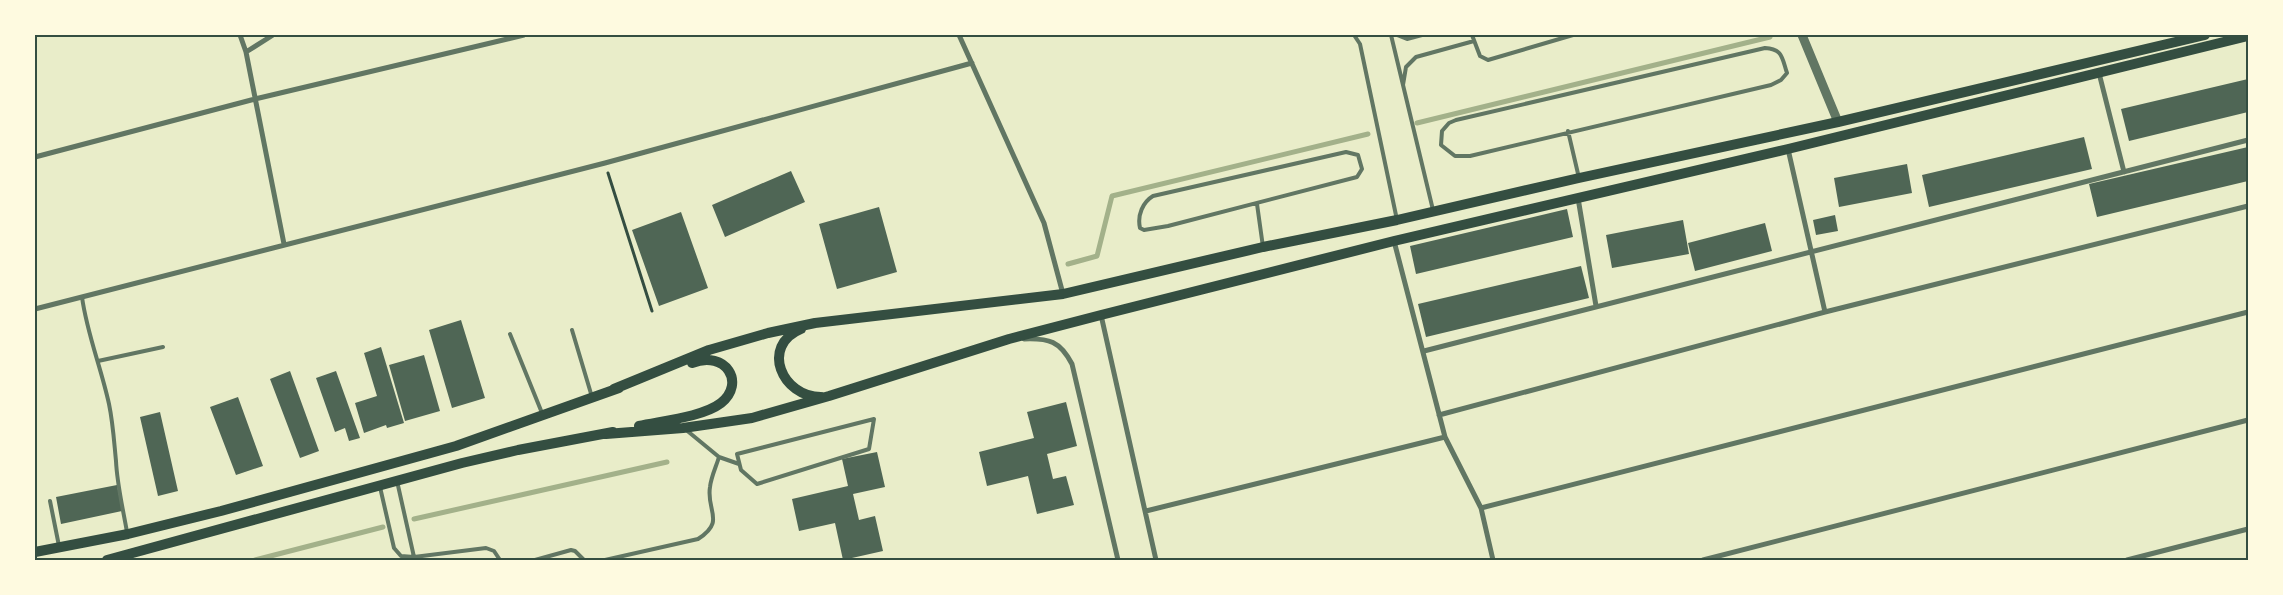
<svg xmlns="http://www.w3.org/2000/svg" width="2283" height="595" viewBox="0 0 2283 595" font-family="'Archivo Narrow',sans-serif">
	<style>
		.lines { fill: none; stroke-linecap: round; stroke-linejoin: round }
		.stream { stroke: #a3b18a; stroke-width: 5 }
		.building { fill: #4f6655 }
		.path { stroke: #344e41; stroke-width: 3 }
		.service { stroke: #617663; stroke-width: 4 }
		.minor { stroke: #617663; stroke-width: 5 }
		.tertiary { stroke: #617663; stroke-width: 9 }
		.secondary { stroke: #344e41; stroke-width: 10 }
		.neatline { fill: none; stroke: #344e41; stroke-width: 2 }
	</style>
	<rect width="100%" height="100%" fill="#e9edc9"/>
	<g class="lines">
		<path class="stream" d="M1417,123L1770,37
			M1068,264L1097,256L1112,196L1368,134
			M414,519L667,462
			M255,560L383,527"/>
	</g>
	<path class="building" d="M2248,79V112L2129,141L2121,109Z
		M2084,137L2092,169L1929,207L1922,175Z
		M2248,147V181L2097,217L2089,184Z
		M1907,164L1912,193L1839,207L1834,178Z
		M791,171L805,202L725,237L712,205Z
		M879,207L897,272L837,289L819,224Z
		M1567,209L1573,237L1416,274L1410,246Z
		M681,212L708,288L659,306L632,230Z
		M1835,215L1838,231L1816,235L1813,220Z
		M1683,220L1689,254L1612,268L1606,235Z
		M1765,223L1772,251L1695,271L1688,243Z
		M1581,266L1589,298L1426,337L1418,304Z
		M461,320L485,398L452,408L429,330Z
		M381,347L404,423L387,428L386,425L364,433L355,403L377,396L364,353Z
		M424,355L440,411L405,421L389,365Z
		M290,371L319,451L300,458L270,379Z
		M336,371L360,438L349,441L345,428L335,432L316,378Z
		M238,397L263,466L236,475L210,407Z
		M1066,402L1077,446L1047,454L1053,479L1066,476L1074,505L1037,514L1028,476L987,486L979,452L1034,438L1027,412Z
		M160,412L178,491L158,496L140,417Z
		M877,452L885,487L853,494L859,520L875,516L883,551L843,560L835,523L799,531L792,499L848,486L842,459Z
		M117,485L122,511L61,524L56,497Z"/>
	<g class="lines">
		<path class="path" d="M608,173L652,311"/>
		<path class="service" d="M1354,35L1360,44L1397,220
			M1391,35L1433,210
			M1397,35L1407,39L1422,35
			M1472,35L1480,56L1488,60L1573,35
			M1765,48C1783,49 1782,58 1787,73L1781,80L1771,85L1470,156H1455L1441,145L1442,131L1449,123L1456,120Z
			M1403,85L1406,67L1416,57L1474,41
			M1568,131L1579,178
			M1346,152L1358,155L1362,169L1357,177L1168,226L1144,230L1140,228C1137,215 1143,202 1153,196Z
			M1257,204L1263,247
			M82,297C87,334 101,367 109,404C113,423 114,441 116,461C117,484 123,509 127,532
			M572,330L592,397
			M510,334L542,413
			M98,361L163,347
			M874,419L869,449L757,484L741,470L737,454Z
			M685,429L719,457L739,464
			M397,481L414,557
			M380,487L394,548L401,556L414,557L486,548L494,551L500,560
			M50,501L59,546
			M535,560L571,550L575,551L584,560
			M605,560L698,539C726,521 706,511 710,487C711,477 716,467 719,457"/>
		<path class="minor" d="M240,35L246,52L284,244
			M959,35L1044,223L1063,294
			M246,52L273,35
			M2099,73L2124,172
			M1788,149L1825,312
			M35,157L255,99L524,35
			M1578,198L1596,306
			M1394,241L1445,437L1481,508L1493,560
			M35,309L605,163L972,63
			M1101,315L1156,560
			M1024,339C1049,338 1060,341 1072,364L1118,560
			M1424,351L2248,140
			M1439,415L1825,312L2248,206
			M1481,508L2248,312
			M1146,511L1445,437
			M1703,560L2248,420
			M2127,560L2248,529"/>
		<path class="tertiary" d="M1802,35L1838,122"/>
		<path class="secondary" d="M801,329C760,346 782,397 821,397
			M614,389L709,350L768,333L815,323L1063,294L1263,247L1397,220L1579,178L1838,122L2205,35
			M639,426C661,421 703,417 721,403C746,383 726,350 692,363
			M606,434L683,428L752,418L829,396L1009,339L1101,315L1394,241L1788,149L2248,36
			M35,552L128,534L221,511L456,446L619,388
			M107,560L462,463L518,450L613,432"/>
	</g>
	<rect width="2283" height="595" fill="none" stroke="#fefae0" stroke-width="72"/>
	<rect x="36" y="36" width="2211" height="523" class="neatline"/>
</svg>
